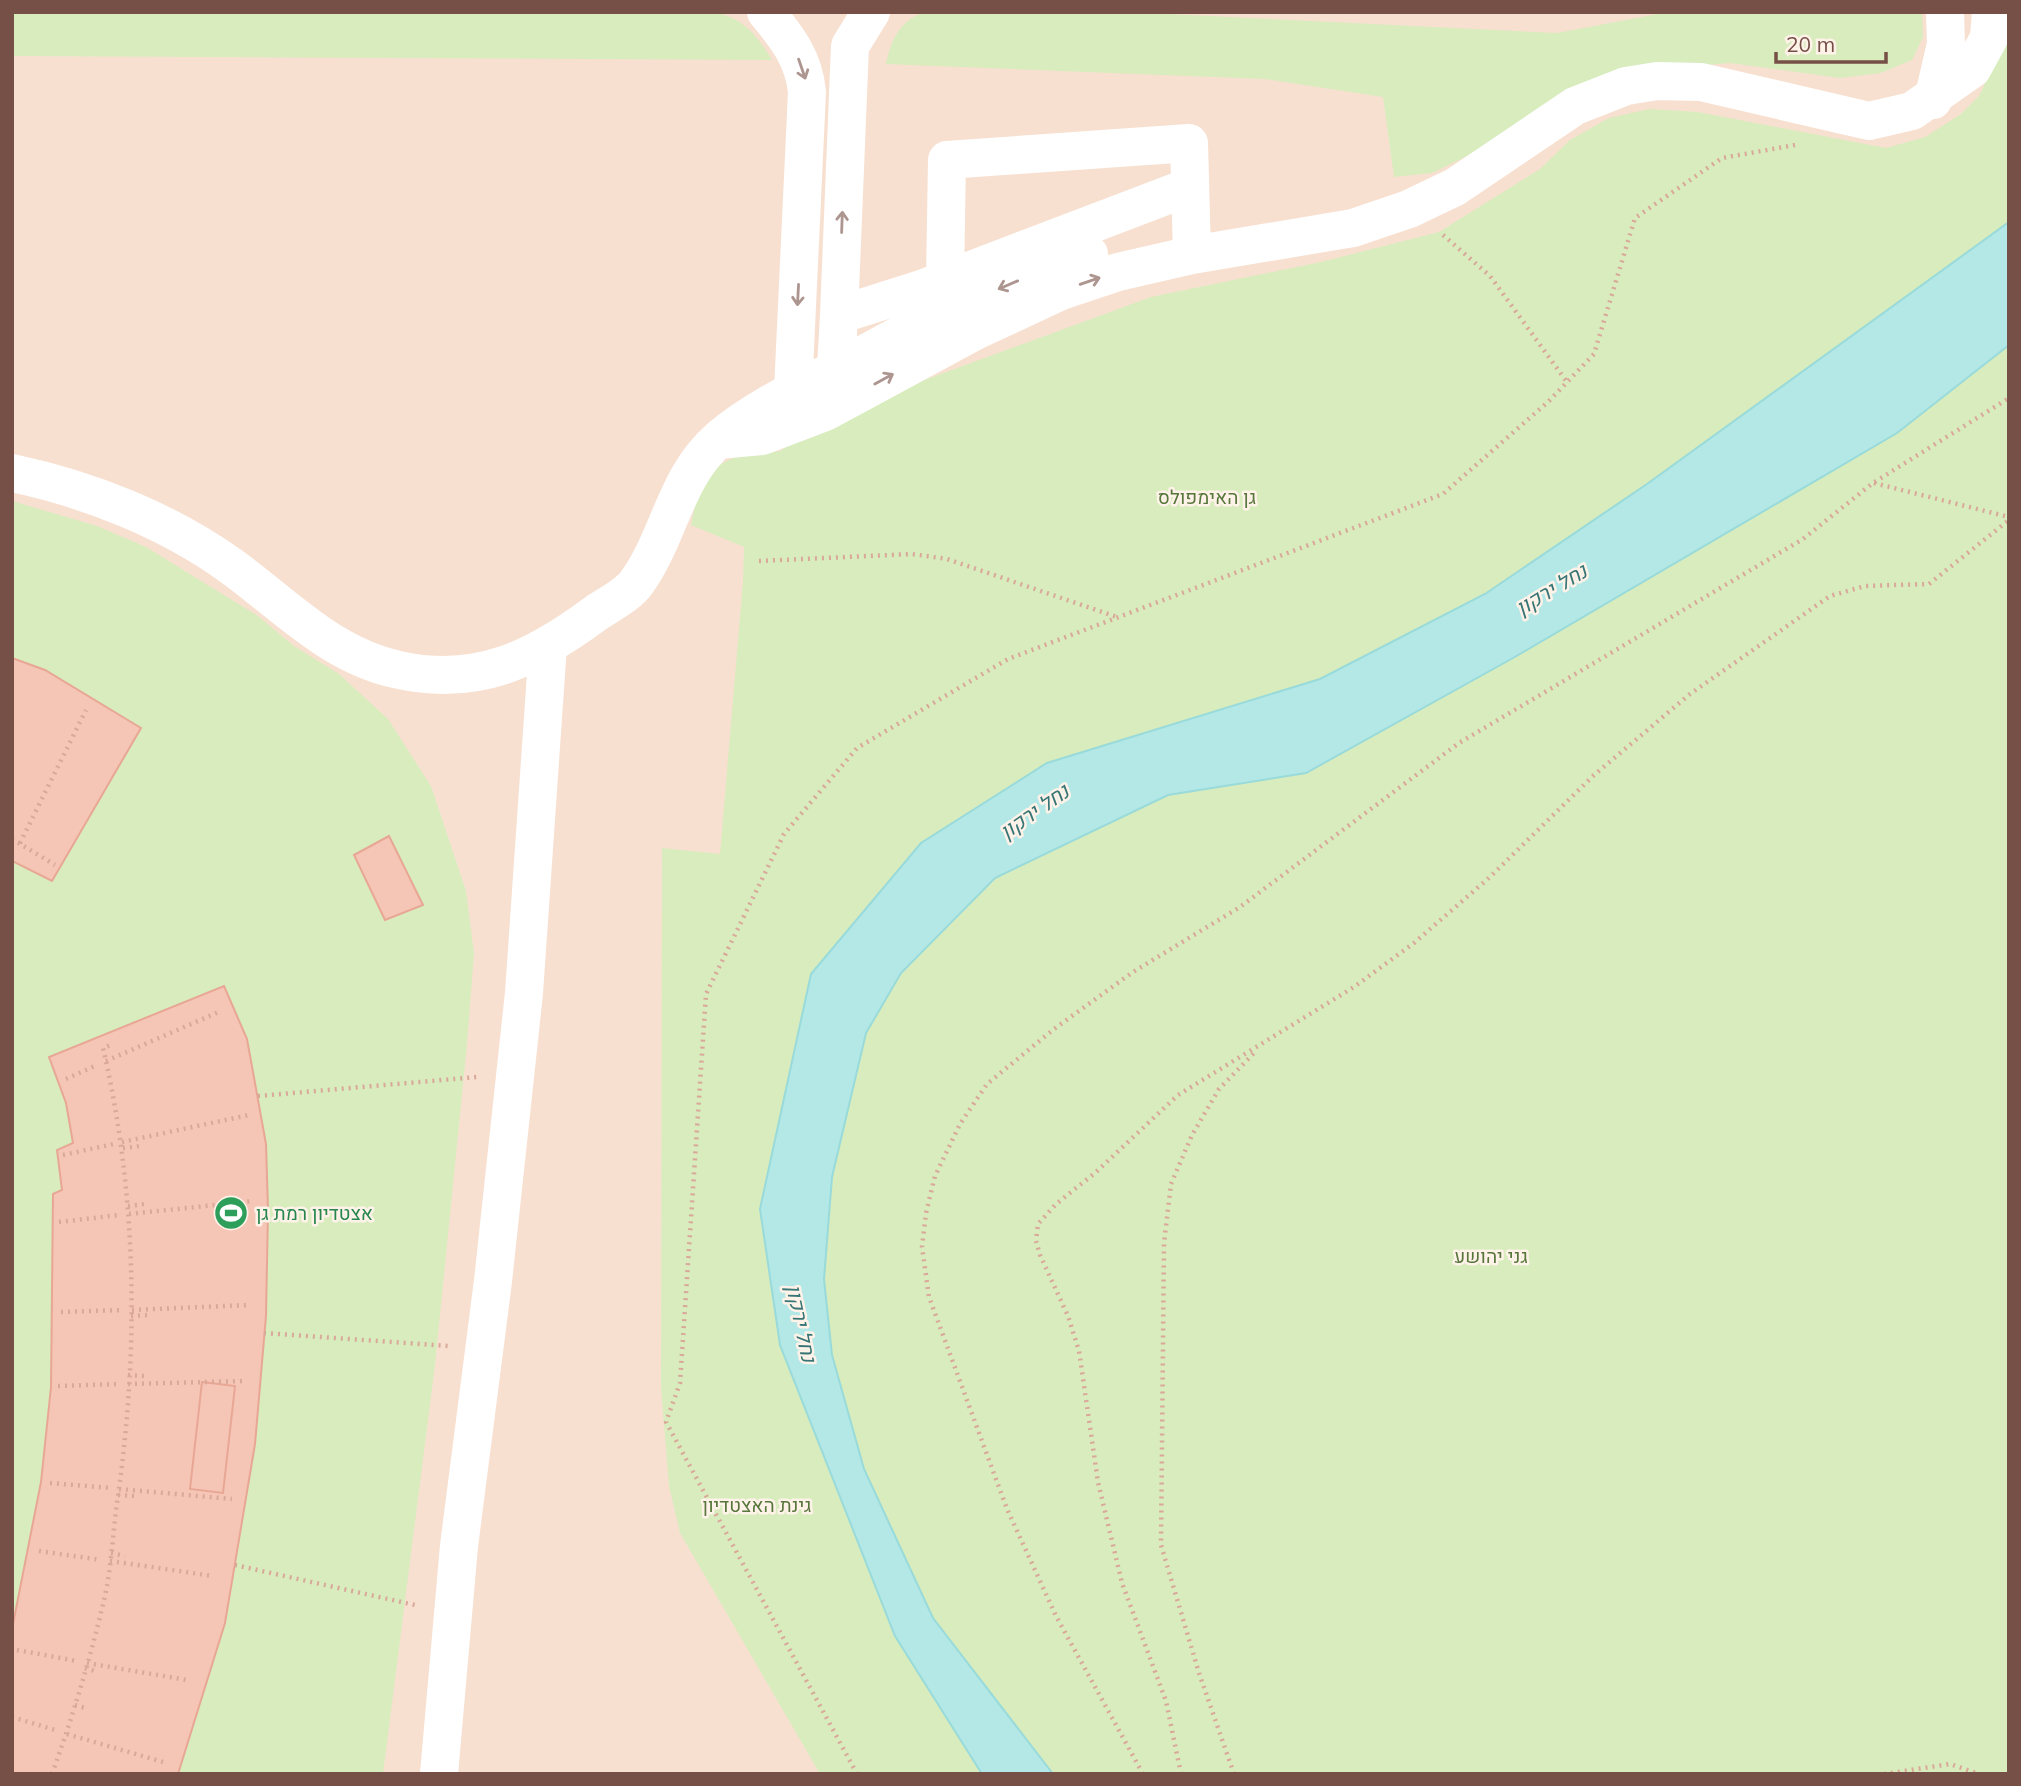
<svg xmlns="http://www.w3.org/2000/svg" width="2021" height="1786" viewBox="0 0 2021 1786" font-family="Mulish,Heebo,sans-serif">
	<style>
		.residential { fill: #f8e0d1 }
		.green { fill: #d8ecbe }
		.water { fill: #b4e8e7; stroke: #99dada; stroke-width: 2 }
		.building { fill: #f5c5b6; stroke: #e8a795; stroke-width: 2 }
		.lines { fill: none; stroke-linecap: round; stroke-linejoin: round }
		.path { stroke: #d9a899; stroke-width: 4.5; stroke-dasharray: 2 5; stroke-linecap: butt }
		.minor { stroke: #fff; stroke-width: 38 }
		.oneway { stroke: #ad9590 }
		.labels { text-anchor: middle; dominant-baseline: central; stroke-width: 5; stroke-linejoin: round; paint-order: stroke }
		.park-label { font-size: 19px; fill: #56763b; stroke: #fff2e8 }
		.leisure-label { font-size: 19px; fill: #27864d; stroke: #fff2e8; text-anchor: start }
		.water-label { font-size: 21px; font-style: italic; fill: #367575; stroke: #fff2e8 }
	</style>
	<rect width="100%" height="100%" fill="#feede0"/>
	<path class="residential" d="M12,12H2009V1774H12Z"/>
	<path class="green" d="M12,12H710C741,15 757,35 772,60L12,56Z
		M926,12H1128L1557,33L1668,12H1922L1923,37L1912,60L1881,73L1840,78L1730,63L1645,70L1432,173L1394,177L1383,97L1265,79L886,64C891,40 900,19 926,12Z
		M2009,34V222L1647,484L1485,594L1320,679L1047,763L921,843L760,1209L895,1636L982,1774H820L680,1533L669,1486L661,1388L662,848L720,854L743,581L744,547L691,525L698,490L719,465L737,456L780,451L837,412L1151,297L1321,262L1439,232L1540,169L1570,140L1609,118L1649,109L1698,112L1886,148L1925,137L1961,114L1979,96Z
		M2009,345V1774H1053L933,1618L864,1469L832,1355L824,1279L832,1177L866,1032L901,973L995,878L1168,795L1306,773L1513,658L1897,433Z
		M12,501L97,526L146,547L258,616L294,646L339,674L388,719L431,786L466,891L474,953L467,1044L435,1365L383,1774H12Z"/>
	<path class="water" d="M2009,222V345L1897,433L1513,658L1306,773L1168,795L995,878L901,973L866,1033L832,1177L824,1279L832,1355L864,1469L933,1618L1053,1774H982L895,1636L780,1345L760,1209L811,974L921,843L1047,763L1320,679L1485,594L1647,484Z"/>
	<path class="building" d="M12,658L45,670L141,728L52,881L12,861Z
		M389,836L423,905L385,920L354,855Z
		M224,986L247,1039L266,1144L268,1210L266,1316L255,1444L225,1623L178,1774H12V1629L41,1482L51,1387L53,1194L62,1190L57,1150L73,1143L66,1103L49,1057Z
		M202,1382L235,1386L223,1493L190,1489Z"/>
	<g class="lines">
		<path class="path" d="M1443,235L1490,276L1567,382
			M1874,483L2009,517
			M759,561L912,554L947,559L1117,617
			M12,839L55,865
			M20,843L86,710
			M106,1061L221,1011
			M66,1079L97,1065
			M258,1096L477,1077
			M122,1142L249,1115
			M123,1148L140,1146
			M63,1155L114,1144
			M128,1206L145,1204
			M129,1214L253,1201
			M59,1222L119,1215
			M132,1310L249,1305
			M61,1312L123,1310
			M131,1316L148,1315
			M264,1333L449,1346
			M128,1375L144,1376
			M128,1384L245,1381
			M58,1386L119,1384
			M50,1483L111,1488
			M119,1489L232,1499
			M118,1495L134,1496
			M39,1551L101,1560
			M111,1553L125,1556
			M110,1561L213,1576
			M235,1565L415,1605
			M17,1650L77,1661
			M87,1663L187,1680
			M85,1668L95,1671
			M75,1705L85,1708
			M12,1717L55,1730
			M67,1734L163,1762
			M52,1774C73,1716 91,1656 105,1596C112,1563 113,1529 118,1496C139,1347 137,1194 103,1048L113,1044
			M857,1774L666,1422L680,1383L706,994L784,834L857,748L1008,659L1443,494L1549,401L1594,354L1635,218L1722,158L1795,145
			M1143,1774L1056,1616L1007,1509L929,1297L922,1247L926,1213L935,1176L960,1124L987,1084L1054,1029L1133,972L1240,907L1459,743L1803,539L1873,483L2009,398
			M1181,1774L1166,1701L1122,1583L1098,1482L1079,1351L1068,1316L1040,1255L1036,1241L1038,1224L1056,1204L1095,1173L1178,1095L1354,987L1414,943L1490,877L1593,776L1690,694L1830,596L1865,586L1929,584L2009,520
			M1234,1774L1199,1673L1161,1545L1164,1243L1171,1184L1192,1135L1219,1089L1257,1050
			M1884,1774L1950,1764L1979,1774"/>
		<path class="minor" d="M766,12C787,37 804,59 807,92L793,391
			M1933,100L1946,44L1945,12
			M945,280L947,160L1189,143L1192,255
			M839,315L924,288L1189,187
			M831,390L836,369L839,315L850,46L871,12
			M718,440L762,436L825,412L975,331L1061,291L1118,272L1192,255L1353,228L1409,209L1455,187L1575,106L1626,86L1657,81L1701,82L1869,121L1912,111L1972,69L1989,38L1991,12
			M12,473C88,489 167,520 231,566C285,605 331,656 399,670C478,687 534,659 596,613C609,604 628,595 637,582C671,534 674,478 720,438C757,407 800,388 842,366C916,326 1007,275 1089,254
			M439,1774L459,1546L493,1281L524,993L548,645"/>
	</g>
	<defs><path id="oneway-shaft" d="M-6 0H5M1.5-3L5.5 0L1.5 3" fill="none" stroke-width="1.6" stroke-linecap="round" stroke-linejoin="round" transform="scale(1.75)"/></defs>
	<g class="oneway">
		<use href="#oneway-shaft" transform="translate(802 69) rotate(71)"/>
		<use href="#oneway-shaft" transform="translate(842 222) rotate(-88)"/>
		<use href="#oneway-shaft" transform="translate(1090 281) rotate(-19)"/>
		<use href="#oneway-shaft" transform="translate(1008 285) rotate(157)"/>
		<use href="#oneway-shaft" transform="translate(798 295) rotate(93)"/>
		<use href="#oneway-shaft" transform="translate(884 379) rotate(-29)"/>
	</g>
	<defs>
		<g id="stadium-disc" transform="scale(1.75)"><circle r="9.5" fill="#2e9e5b" stroke="#fff2e8"/><path d="M0-5a6.5 5 0 1 0 0 10a6.5 5 0 1 0 0-10ZM-3.5-1.8h7v3.6h-7Z" fill="#fff"/></g>
	</defs>
	<g fill-rule="evenodd">
		<use href="#stadium-disc" x="231" y="1213"/>
	</g>
	<g class="labels">
		<g class="park-label">
			<text x="1207" y="497">גן האימפולס</text>
			<text x="1491" y="1256">גני יהושע</text>
			<text x="757" y="1505">גינת האצטדיון</text>
		</g>
		<g class="leisure-label">
			<text x="256" y="1213">אצטדיון רמת גן</text>
		</g>
		<g class="water-label">
			<text transform="translate(1551 589) rotate(-31)">נחל ירקון</text>
			<text transform="translate(1034 811) rotate(-35)">נחל ירקון</text>
			<text transform="translate(802 1323) rotate(78)">נחל ירקון</text>
		</g>
	</g>
	<rect width="2021" height="1786" fill="none" stroke="#764f46" stroke-width="28"/>
	<path d="M1776 52v10h110v-10" fill="none" stroke="#764f46" stroke-width="3.5"/>
	<text x="1786" y="52" font-size="21" fill="#764f46" stroke="#fff2e8" stroke-width="5" paint-order="stroke">20 m</text>
</svg>
